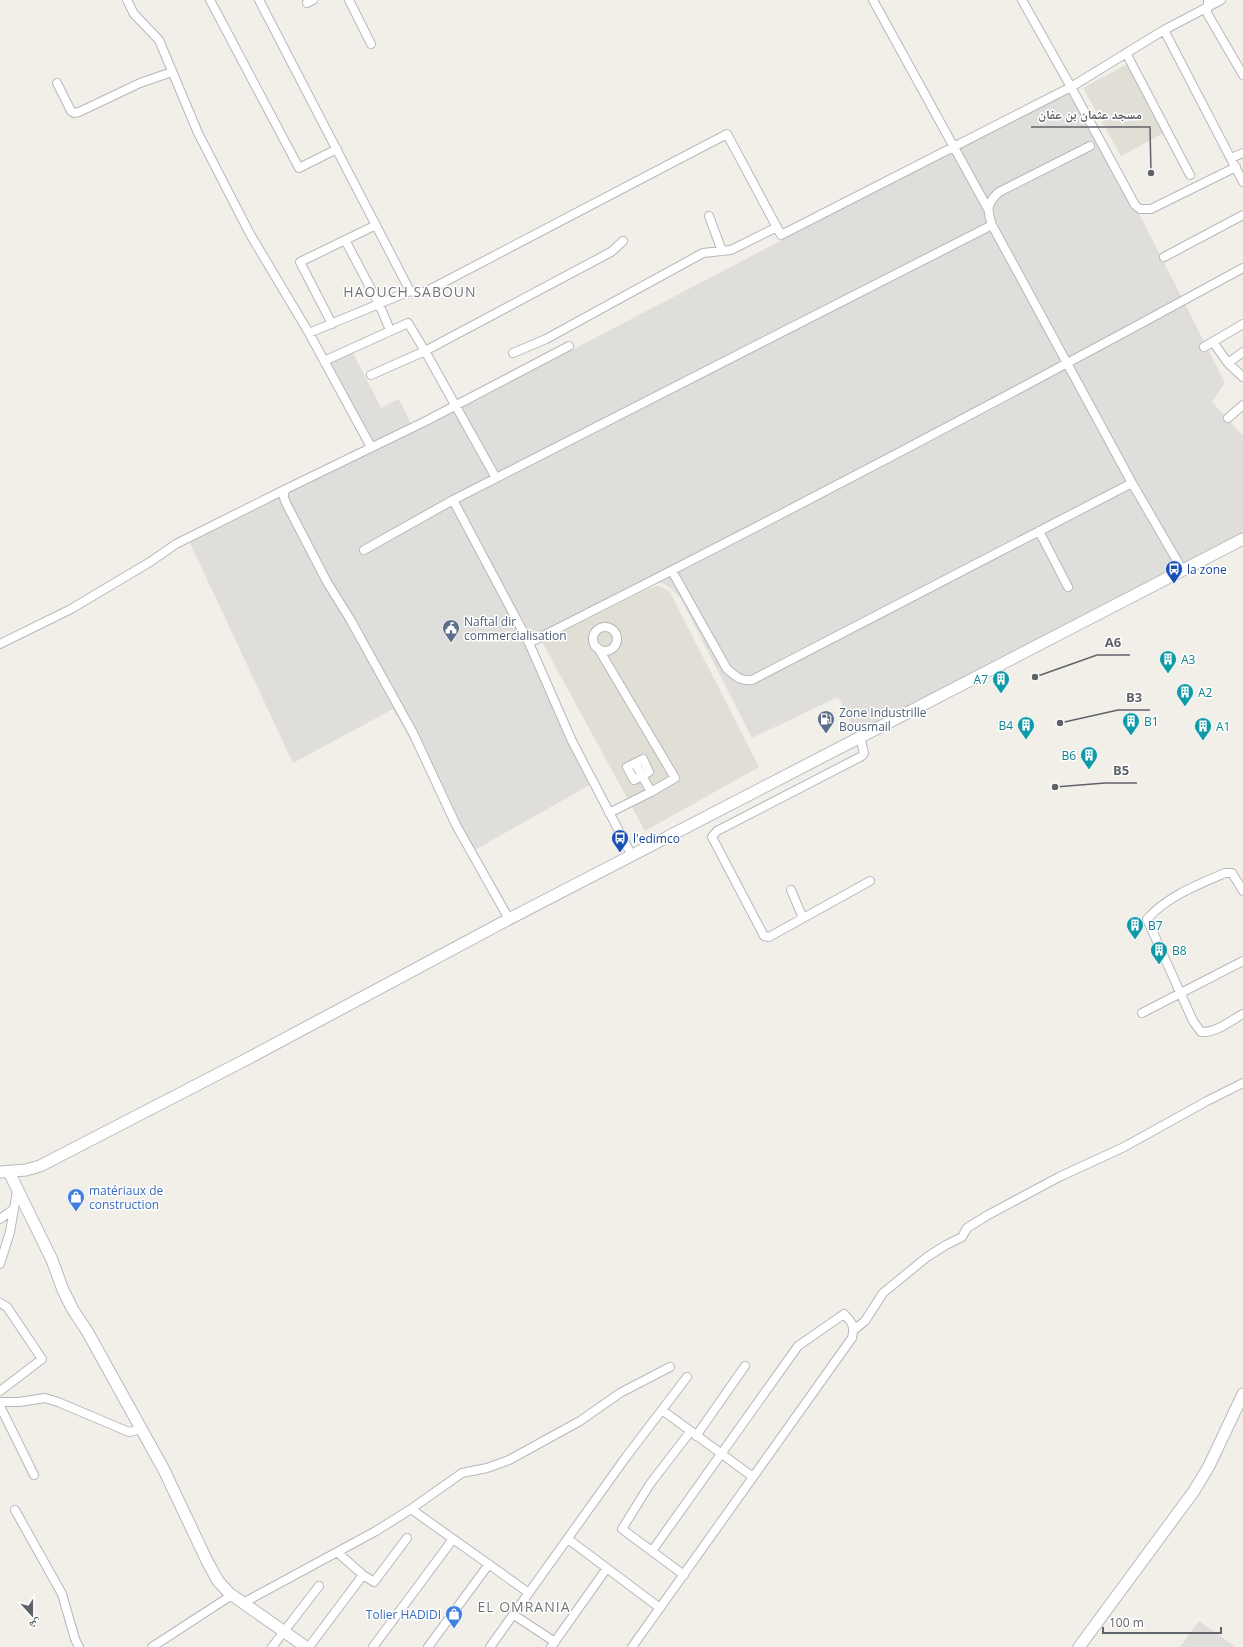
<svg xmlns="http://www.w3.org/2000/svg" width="1243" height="1647" viewBox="0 0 1243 1647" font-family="'Open Sans','Noto Naskh Arabic',sans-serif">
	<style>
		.industrial { fill: #e0deda }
		.education { fill: #e1ded6 }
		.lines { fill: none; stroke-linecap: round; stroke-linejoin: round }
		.street-casing { stroke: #b5b8bc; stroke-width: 10 }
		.secondary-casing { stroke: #b6babf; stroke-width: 13 }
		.street { stroke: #fff; stroke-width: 8 }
		.secondary { stroke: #fff; stroke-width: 11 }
		.labels { text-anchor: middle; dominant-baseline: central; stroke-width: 3; stroke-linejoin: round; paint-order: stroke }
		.transit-label { font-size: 12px; fill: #164399; stroke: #fff; text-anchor: start }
		.service-label { font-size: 12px; fill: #4e5e75; stroke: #fff; text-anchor: start }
		.culture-label { font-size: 12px; fill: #0d838f; stroke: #fff; text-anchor: start }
		.shop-label { font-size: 12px; fill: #366cbe; stroke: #fff; text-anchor: start }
		.quarter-label { font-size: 14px; letter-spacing: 1px; fill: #70757a; stroke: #fff }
		.leader { fill: none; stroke: #5f6368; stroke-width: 1.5 }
		.callout-dot { fill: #5f6368; stroke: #fff; stroke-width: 1.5 }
		.callout-label { font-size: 13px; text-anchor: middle; font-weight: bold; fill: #5f6368; stroke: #fff; stroke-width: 3; stroke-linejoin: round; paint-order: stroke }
	</style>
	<rect width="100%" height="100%" fill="#f1efe8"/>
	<path class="industrial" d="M1075,87L1225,383L1212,402L1243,436V533L983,669L856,732L838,697L752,738L680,597L669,587L663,583H658L526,648L595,782L473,851L393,709L293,763L190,543L280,489L373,451L327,359L351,349L381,408L399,399L415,432Z
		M1199,1621L1236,1647H1180Z"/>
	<path class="education" d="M1131,62L1166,132L1121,156L1083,88Z
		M657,586L662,587L670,592L759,767L645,831L542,642L648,589Z"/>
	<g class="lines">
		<g class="street-casing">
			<path id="street" d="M127,0L134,14L159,40L198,133L250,234L309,333L371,447
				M210,0L299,168L337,149
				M259,0L410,291
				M349,0L371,44
				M873,0L988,209
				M1208,0L1207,13L1243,75
				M1221,0L1164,30L1071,87L1135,205L1140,209H1151L1236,167
				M307,3L313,0
				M1164,30L1243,182
				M1126,53L1190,175
				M57,83L71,111L74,113L79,112L140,83L172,72
				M1090,146L999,192C986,204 987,210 992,225L1132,483L1183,571
				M1231,158L1243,153
				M709,216L722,251
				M345,240L379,304L390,330
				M1164,257L1243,215
				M332,324L300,262L376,225
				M309,333L410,291L419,293L427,291L727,134L781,235L1071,87L1022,0
				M1213,342L1228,363L1243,377
				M1204,347L1243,324
				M513,353L546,339L703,253L731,250L777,227
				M324,361L408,323L425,351L371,375
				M1228,363L1243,352
				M1228,418L1243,405
				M496,478L425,351L611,252L623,241
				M453,500L529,643L572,741L632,856
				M1039,531L1068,587
				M364,550L453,500L992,225
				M672,571L727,669C736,677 740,681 752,680L1132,483
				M593 639a12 12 0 1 1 24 0a12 12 0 1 1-24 0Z
				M529,643C769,522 1007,397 1243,268
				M0,644L71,609L150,562L176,544L286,489
				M598,648L675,778L651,792L609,813
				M860,737L864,753L862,756L717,831L712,837L764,936L769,937L870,881
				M635,763L643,759L649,772L634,780L627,767L635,763L651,792
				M791,890L803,918
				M1243,891L1232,873H1225C1197,885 1168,896 1147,919L1193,1021L1201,1032C1216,1033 1230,1021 1243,1014
				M509,919L456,825L413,733L350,619L327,582L287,505C284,499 282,495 286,489L426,421L569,346
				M1142,1013L1243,961
				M0,1219L14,1209
				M0,1264L10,1232L17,1191
				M0,1303L7,1307L42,1359L0,1391
				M855,1329L865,1321L883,1293L927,1257L946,1245L962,1237L967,1228L988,1215L1059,1177L1124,1147L1207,1101L1243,1083
				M0,1402H19L45,1398L58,1402L129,1432L141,1429
				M0,1406L34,1475
				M662,1410L753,1477
				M696,1436L745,1366
				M411,1509L529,1593
				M15,1510L62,1594L75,1639L79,1647
				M568,1539L660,1608
				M337,1552L363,1575L374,1582L407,1538
				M684,1575L622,1529L650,1484L690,1432
				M243,1603L376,1531L411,1509L462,1473L487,1468L509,1460L580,1421L620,1393L670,1367
				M514,1615L555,1642
				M152,1647L232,1595
				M272,1647L319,1586
				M309,1647L363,1575
				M373,1647L453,1539
				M428,1647L489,1564
				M490,1647L626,1457L687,1377
				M551,1647L607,1568
				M632,1647L852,1338C855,1326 852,1322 844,1314L798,1346L652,1551"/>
		</g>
		<g class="secondary-casing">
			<path id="secondary" d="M0,1172L26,1170L40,1166L247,1059L509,919L1243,539
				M9,1172L52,1260L63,1290L73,1310L87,1331L164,1470L207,1561L218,1581L229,1593L306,1647
				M1079,1647L1194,1491L1209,1466L1243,1394"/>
		</g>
		<use href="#street" class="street"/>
		<use href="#secondary" class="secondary"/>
	</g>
	<defs>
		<g id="bus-pin" transform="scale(0.9)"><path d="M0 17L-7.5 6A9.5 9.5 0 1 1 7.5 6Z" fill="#1a4fb4" stroke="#fff"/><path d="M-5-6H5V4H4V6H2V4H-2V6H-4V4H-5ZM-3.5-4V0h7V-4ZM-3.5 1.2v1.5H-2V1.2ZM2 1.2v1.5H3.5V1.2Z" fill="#fff"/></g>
		<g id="civic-pin" transform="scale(0.9)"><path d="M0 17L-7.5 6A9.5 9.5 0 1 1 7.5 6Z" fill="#5c6f8a" stroke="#fff"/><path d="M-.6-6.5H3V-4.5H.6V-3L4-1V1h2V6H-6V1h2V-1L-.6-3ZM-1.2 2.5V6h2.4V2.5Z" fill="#fff"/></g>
		<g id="building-pin" transform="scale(0.9)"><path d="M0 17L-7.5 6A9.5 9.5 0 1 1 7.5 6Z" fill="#0f9aa8" stroke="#fff"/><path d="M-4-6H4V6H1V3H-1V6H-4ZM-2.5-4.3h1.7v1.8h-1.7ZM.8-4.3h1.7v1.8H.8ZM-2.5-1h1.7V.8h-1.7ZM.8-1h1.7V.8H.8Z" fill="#fff"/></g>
		<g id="fuel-pin" transform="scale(0.9)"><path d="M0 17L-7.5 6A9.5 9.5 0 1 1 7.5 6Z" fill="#5c6f8a" stroke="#fff"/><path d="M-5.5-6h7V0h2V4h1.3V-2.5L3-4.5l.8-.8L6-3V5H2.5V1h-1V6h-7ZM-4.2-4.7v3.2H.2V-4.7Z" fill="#fff"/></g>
		<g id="shop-pin" transform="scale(0.9)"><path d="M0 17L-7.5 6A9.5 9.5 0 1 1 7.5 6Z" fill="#3f7fe0" stroke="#fff"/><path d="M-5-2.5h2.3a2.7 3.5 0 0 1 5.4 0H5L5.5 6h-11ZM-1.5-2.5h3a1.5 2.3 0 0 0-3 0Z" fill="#fff"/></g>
	</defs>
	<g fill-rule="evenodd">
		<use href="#bus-pin" x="1174" y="569"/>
		<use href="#civic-pin" x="451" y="628"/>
		<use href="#building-pin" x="1168" y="659"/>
		<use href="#building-pin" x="1001" y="679"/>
		<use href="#building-pin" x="1185" y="692"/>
		<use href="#fuel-pin" x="826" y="719"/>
		<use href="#building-pin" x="1131" y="721"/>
		<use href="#building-pin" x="1026" y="725"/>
		<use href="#building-pin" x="1203" y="726"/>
		<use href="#building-pin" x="1089" y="755"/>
		<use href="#bus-pin" x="620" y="838"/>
		<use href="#building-pin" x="1135" y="925"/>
		<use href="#building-pin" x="1159" y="950"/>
		<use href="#shop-pin" x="76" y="1197"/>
		<use href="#shop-pin" x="454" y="1614"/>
	</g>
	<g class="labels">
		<g class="transit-label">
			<text x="1187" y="569">la zone</text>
			<text x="633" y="838">l'edimco</text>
		</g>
		<g class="service-label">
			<text x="464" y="621">Naftal dir<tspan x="464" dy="14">commercialisation</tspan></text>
			<text x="839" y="712">Zone Industrille<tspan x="839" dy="14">Bousmail</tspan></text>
		</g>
		<g class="culture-label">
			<text x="1181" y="659">A3</text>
			<text x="988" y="679" text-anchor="end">A7</text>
			<text x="1198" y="692">A2</text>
			<text x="1144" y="721">B1</text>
			<text x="1013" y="725" text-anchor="end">B4</text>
			<text x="1216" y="726">A1</text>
			<text x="1076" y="755" text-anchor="end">B6</text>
			<text x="1148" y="925">B7</text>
			<text x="1172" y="950">B8</text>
		</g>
		<g class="shop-label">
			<text x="89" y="1190">matériaux de<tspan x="89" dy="14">construction</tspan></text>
			<text x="441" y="1614" text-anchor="end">Tolier HADIDI</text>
		</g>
		<g class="quarter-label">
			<text x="410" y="291">HAOUCH SABOUN</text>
			<text x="524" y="1606">EL OMRANIA</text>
		</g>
	</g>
	<path class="leader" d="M1151 173L1150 127H1031M1035 677L1097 655H1130M1060 723L1118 710H1150M1055 787L1105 783H1137"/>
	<g class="callout-dot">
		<circle cx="1151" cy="173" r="4"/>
		<circle cx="1035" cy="677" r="4"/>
		<circle cx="1060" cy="723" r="4"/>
		<circle cx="1055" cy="787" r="4"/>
	</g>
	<g class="callout-label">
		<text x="1090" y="119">مسجد عثمان بن عفان</text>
		<text x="1113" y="647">A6</text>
		<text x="1134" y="702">B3</text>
		<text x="1121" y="775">B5</text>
	</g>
	<g transform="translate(32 1615) rotate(159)" stroke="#ffffff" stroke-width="3" paint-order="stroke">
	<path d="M0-3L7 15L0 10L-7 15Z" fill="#5f6368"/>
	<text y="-6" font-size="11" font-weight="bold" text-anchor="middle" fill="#5f6368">ش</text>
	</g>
	<path d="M1103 1627v6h118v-6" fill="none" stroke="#5f6368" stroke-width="2"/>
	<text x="1109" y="1627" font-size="12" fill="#5f6368" stroke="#ffffff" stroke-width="3" paint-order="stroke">100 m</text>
</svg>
